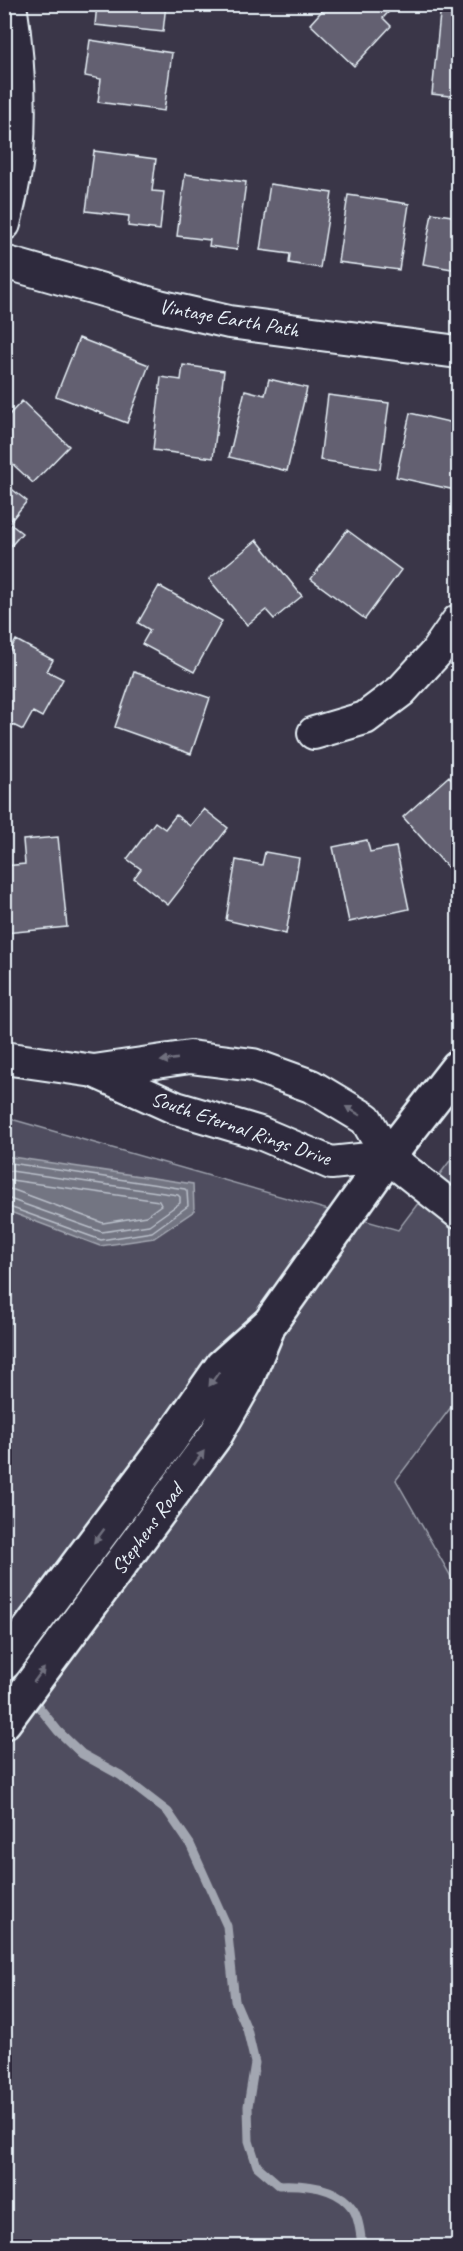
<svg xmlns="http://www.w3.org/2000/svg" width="463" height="2251" viewBox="0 0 463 2251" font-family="Caveat,sans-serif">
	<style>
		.green { fill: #504e5f; stroke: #9ca0ac; stroke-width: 1.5 }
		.water { fill: #737482; stroke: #a2a6b1; stroke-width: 1.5 }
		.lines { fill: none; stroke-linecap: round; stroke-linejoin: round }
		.shore { stroke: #b9bfc9; stroke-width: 1.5 }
		.stream { stroke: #a2a6b1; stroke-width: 9 }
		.building { fill: #636171; stroke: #e8f1f8; stroke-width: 1.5 }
		.minor-casing { stroke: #e8f1f8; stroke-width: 36 }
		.tertiary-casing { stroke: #e8f1f8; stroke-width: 38 }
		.minor { stroke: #2f2a3d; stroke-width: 32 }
		.tertiary { stroke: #2f2a3d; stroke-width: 33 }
		.oneway { fill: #70707e }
		.labels { text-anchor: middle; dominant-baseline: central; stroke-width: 5; stroke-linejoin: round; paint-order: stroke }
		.street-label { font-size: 21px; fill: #e8f1f8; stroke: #2f2a3d }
	</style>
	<rect width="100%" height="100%" fill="#3a3648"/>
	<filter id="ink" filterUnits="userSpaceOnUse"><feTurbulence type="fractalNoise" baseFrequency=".0167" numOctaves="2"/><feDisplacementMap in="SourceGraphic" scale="12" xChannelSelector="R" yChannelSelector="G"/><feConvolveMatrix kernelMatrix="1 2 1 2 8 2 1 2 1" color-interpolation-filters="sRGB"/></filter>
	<g filter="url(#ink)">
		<path class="green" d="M4,1117L398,1230L458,1150V1398L396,1480L458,1589V2246H5Z"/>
		<path class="water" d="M5,1156L193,1184L194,1211L154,1238L100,1246L5,1210Z"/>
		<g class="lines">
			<path class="shore" d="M4,1162L185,1189L187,1191L188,1206L152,1232L101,1240L4,1205
				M4,1170L178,1195L180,1197V1203L149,1225L102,1232L4,1197
				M4,1179L159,1201L161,1205L146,1216L103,1223L14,1190L4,1188"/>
			<path class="stream" d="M31,1697L58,1731L82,1754L120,1775L168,1812L190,1844L227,1926L235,2001L247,2029L255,2063L248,2106L249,2141L257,2166L279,2185C304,2184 338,2187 353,2209C359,2218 361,2236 362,2246"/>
		</g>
		<path class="building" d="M97,4H166L163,32L95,25Z
			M328,4H396L383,18L391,26L354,66L310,24Z
			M441,4H458V97L432,94Z
			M90,40L172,53L164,111L98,102L101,79L85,76Z
			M94,151L156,159L152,191L164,192L160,230L128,226L129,216L86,211Z
			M185,174L246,182L237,250L209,246L210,240L177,236Z
			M270,184L332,193L320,268L289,263L290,254L260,250Z
			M348,195L409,204L399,270L338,262Z
			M432,213L458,217V270L423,264Z
			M79,338L149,365L127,423L56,396Z
			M183,365L224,371L213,458L153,450L161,377L181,380Z
			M269,379L307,388L287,471L229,457L245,390L265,395Z
			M328,395L389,403L380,469L320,460Z
			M22,401L69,446L33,483L4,456V413L8,416Z
			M410,413L458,424V473L455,490L396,477Z
			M4,483L27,501L9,523L22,533L10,547L4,543Z
			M347,530L401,570L365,619L311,579Z
			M257,540L302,596L274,619L266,610L247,625L209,579Z
			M159,586L222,621L194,672L142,644L150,630L138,623Z
			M16,640L53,660L47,671L63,679L42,717L33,712L23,730L7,722L4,726V661Z
			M134,672L210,698L191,754L115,727Z
			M449,776L458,787V860L449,869L403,817Z
			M204,809L228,828L168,905L134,878L141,869L127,859L155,822L165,829L176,815L190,826Z
			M58,837L67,927L5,933L4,866L25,864L23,840Z
			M367,840L370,852L396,847L409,909L349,922L333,847Z
			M265,852L299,858L286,934L226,920L236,860L262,865Z"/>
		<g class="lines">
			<g class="minor-casing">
				<path id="minor" d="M4,224C9,202 15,179 17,156C21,105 18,55 10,4
					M4,262L159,306L229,322L458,352
					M314,733L365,718L401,691L435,654L458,621
					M4,1058L94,1071L190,1057L253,1065L311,1086L366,1119L388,1157L458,1212
					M94,1071L176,1108L260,1133L331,1163L388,1157"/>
			</g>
			<g class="tertiary-casing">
				<path id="tertiary" d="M4,1663L169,1442L222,1366L270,1323L388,1157L458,1067
					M4,1722L215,1436L245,1383L267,1330"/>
			</g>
			<use href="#minor" class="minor"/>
			<use href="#tertiary" class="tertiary"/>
		</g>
		<defs><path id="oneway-solid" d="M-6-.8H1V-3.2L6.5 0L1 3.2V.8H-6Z" transform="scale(1.5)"/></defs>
		<g class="oneway">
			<use href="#oneway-solid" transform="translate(169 1060) rotate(172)"/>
			<use href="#oneway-solid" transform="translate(353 1111) rotate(-149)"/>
			<use href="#oneway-solid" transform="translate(214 1379) rotate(125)"/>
			<use href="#oneway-solid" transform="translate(199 1458) rotate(-54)"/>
			<use href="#oneway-solid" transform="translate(99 1536) rotate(127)"/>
			<use href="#oneway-solid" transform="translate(39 1675) rotate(-53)"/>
		</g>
	</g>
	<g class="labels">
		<g class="street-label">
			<text transform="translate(229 318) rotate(10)">Vintage Earth Path</text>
			<text transform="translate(241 1128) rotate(19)">South Eternal Rings Drive</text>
			<text transform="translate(147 1529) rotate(-54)">Stephens Road</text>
		</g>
	</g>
	<rect width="463" height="2251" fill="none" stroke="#2f2a3d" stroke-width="24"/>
	<rect x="12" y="12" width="439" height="2227" fill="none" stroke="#e8f1f8" stroke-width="2" filter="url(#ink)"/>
</svg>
